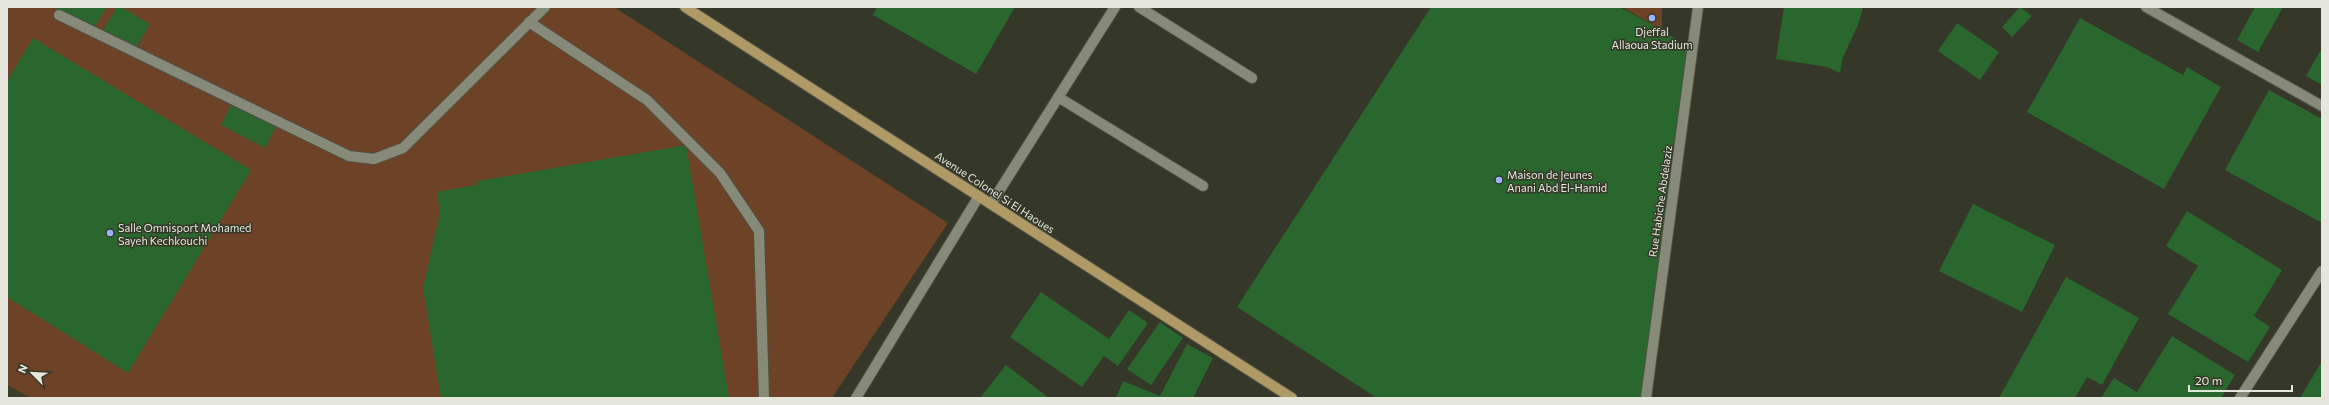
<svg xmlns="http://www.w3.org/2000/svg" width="2329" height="405" viewBox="0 0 2329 405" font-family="Commissioner,sans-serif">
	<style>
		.built { fill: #3b3e28 }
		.green { fill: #6e4226 }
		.building { fill: #2a672e }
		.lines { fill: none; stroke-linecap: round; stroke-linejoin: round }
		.minor-casing { stroke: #515245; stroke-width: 12 }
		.major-casing { stroke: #515245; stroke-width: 12 }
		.minor { stroke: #878a78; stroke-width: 10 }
		.major { stroke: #af9965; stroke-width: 10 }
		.poi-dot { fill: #99b5fd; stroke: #353728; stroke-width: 1.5 }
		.labels { text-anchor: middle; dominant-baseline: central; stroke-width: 3; stroke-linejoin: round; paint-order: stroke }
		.poi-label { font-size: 11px; fill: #e5e7dd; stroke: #353728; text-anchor: start }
		.street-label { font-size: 11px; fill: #e5e7dd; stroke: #353728 }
	</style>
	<rect width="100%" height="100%" fill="#353728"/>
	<path class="built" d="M7,385L31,398H7Z"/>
	<path class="green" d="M7,7H614L948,223L832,398H31L7,385Z
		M1622,7H1662V30Z"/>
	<path class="building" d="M53,7H107L91,32Z
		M117,7H121L150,24L133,53L101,34Z
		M877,7H1015L976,74L873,15Z
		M1431,7H1620L1662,30L1695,52L1650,398H1377L1237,307Z
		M1784,7H1863L1858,25L1843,57L1840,73L1827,67L1776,59Z
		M2020,7L2032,16L2012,37L2002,27Z
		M2255,7H2283L2258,52L2237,40Z
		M2080,18L2183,75L2187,67L2221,87L2164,189L2027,112Z
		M1957,23L1999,52L1980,80L1938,51Z
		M33,38L251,170L128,373L7,297V81Z
		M2322,48V85L2306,76Z
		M2269,90L2322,119V223L2225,170Z
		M232,103L277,125L265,148L221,125Z
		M686,145L729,398H441L423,288L440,213L437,192L481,184L473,182Z
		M1973,204L2055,245L2022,312L1939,271Z
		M2187,211L2282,270L2254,316L2270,327L2248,362L2168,314L2198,266L2166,246Z
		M2066,277L2139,318L2102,385L2087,377L2075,398H1999Z
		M1041,292L1109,339L1129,310L1148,323L1118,366L1104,356L1082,387L1010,337Z
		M1160,322L1183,338L1151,385L1127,369Z
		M2172,336L2235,375L2221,398H2101L2114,378L2137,392Z
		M1187,344L1213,358L1193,398H1116L1123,381L1160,396Z
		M2322,361V398H2300Z
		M1006,365L1049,398H980Z"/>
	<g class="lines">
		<g class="minor-casing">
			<path id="minor" d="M1139,7L1252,78
				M2146,7L2322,106
				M59,15L349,156L374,159L403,148L545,7
				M529,22L647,100L720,173L759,231L764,398
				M1058,97L1203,186
				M991,204L1115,7
				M856,398L979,196
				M1646,398L1698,7
				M2240,398L2322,271"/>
		</g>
		<g class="major-casing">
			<path id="major" d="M685,7L1292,398"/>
		</g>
		<use href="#minor" class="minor"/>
		<use href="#major" class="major"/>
	</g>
	<g class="poi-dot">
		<circle cx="1652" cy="18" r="4"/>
		<circle cx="1499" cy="180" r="4"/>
		<circle cx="110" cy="233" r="4"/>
	</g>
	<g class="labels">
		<g class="poi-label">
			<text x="1652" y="31" text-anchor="middle">Djeffal<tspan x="1652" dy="13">Allaoua Stadium</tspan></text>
			<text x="1507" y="174">Maison de Jeunes<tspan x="1507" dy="13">Anani Abd El-Hamid</tspan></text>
			<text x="118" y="227">Salle Omnisport Mohamed<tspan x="118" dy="13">Sayeh Kechkouchi</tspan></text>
		</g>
		<g class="street-label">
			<text transform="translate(995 192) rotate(33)">Avenue Colonel Si El Haoues</text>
			<text transform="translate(1660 201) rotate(-82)">Rue Habiche Abdelaziz</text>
		</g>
	</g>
	<rect width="2329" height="405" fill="none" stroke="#e5e7dd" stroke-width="16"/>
	<g transform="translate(32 373) rotate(294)" stroke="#353728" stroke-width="3" paint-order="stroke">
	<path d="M0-3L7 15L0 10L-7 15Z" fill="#e5e7dd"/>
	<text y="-6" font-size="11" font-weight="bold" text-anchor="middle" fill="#e5e7dd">N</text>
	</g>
	<path d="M2189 385v6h103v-6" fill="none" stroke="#e5e7dd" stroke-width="2"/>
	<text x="2195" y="385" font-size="12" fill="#e5e7dd" stroke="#353728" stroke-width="3" paint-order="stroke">20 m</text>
</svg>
